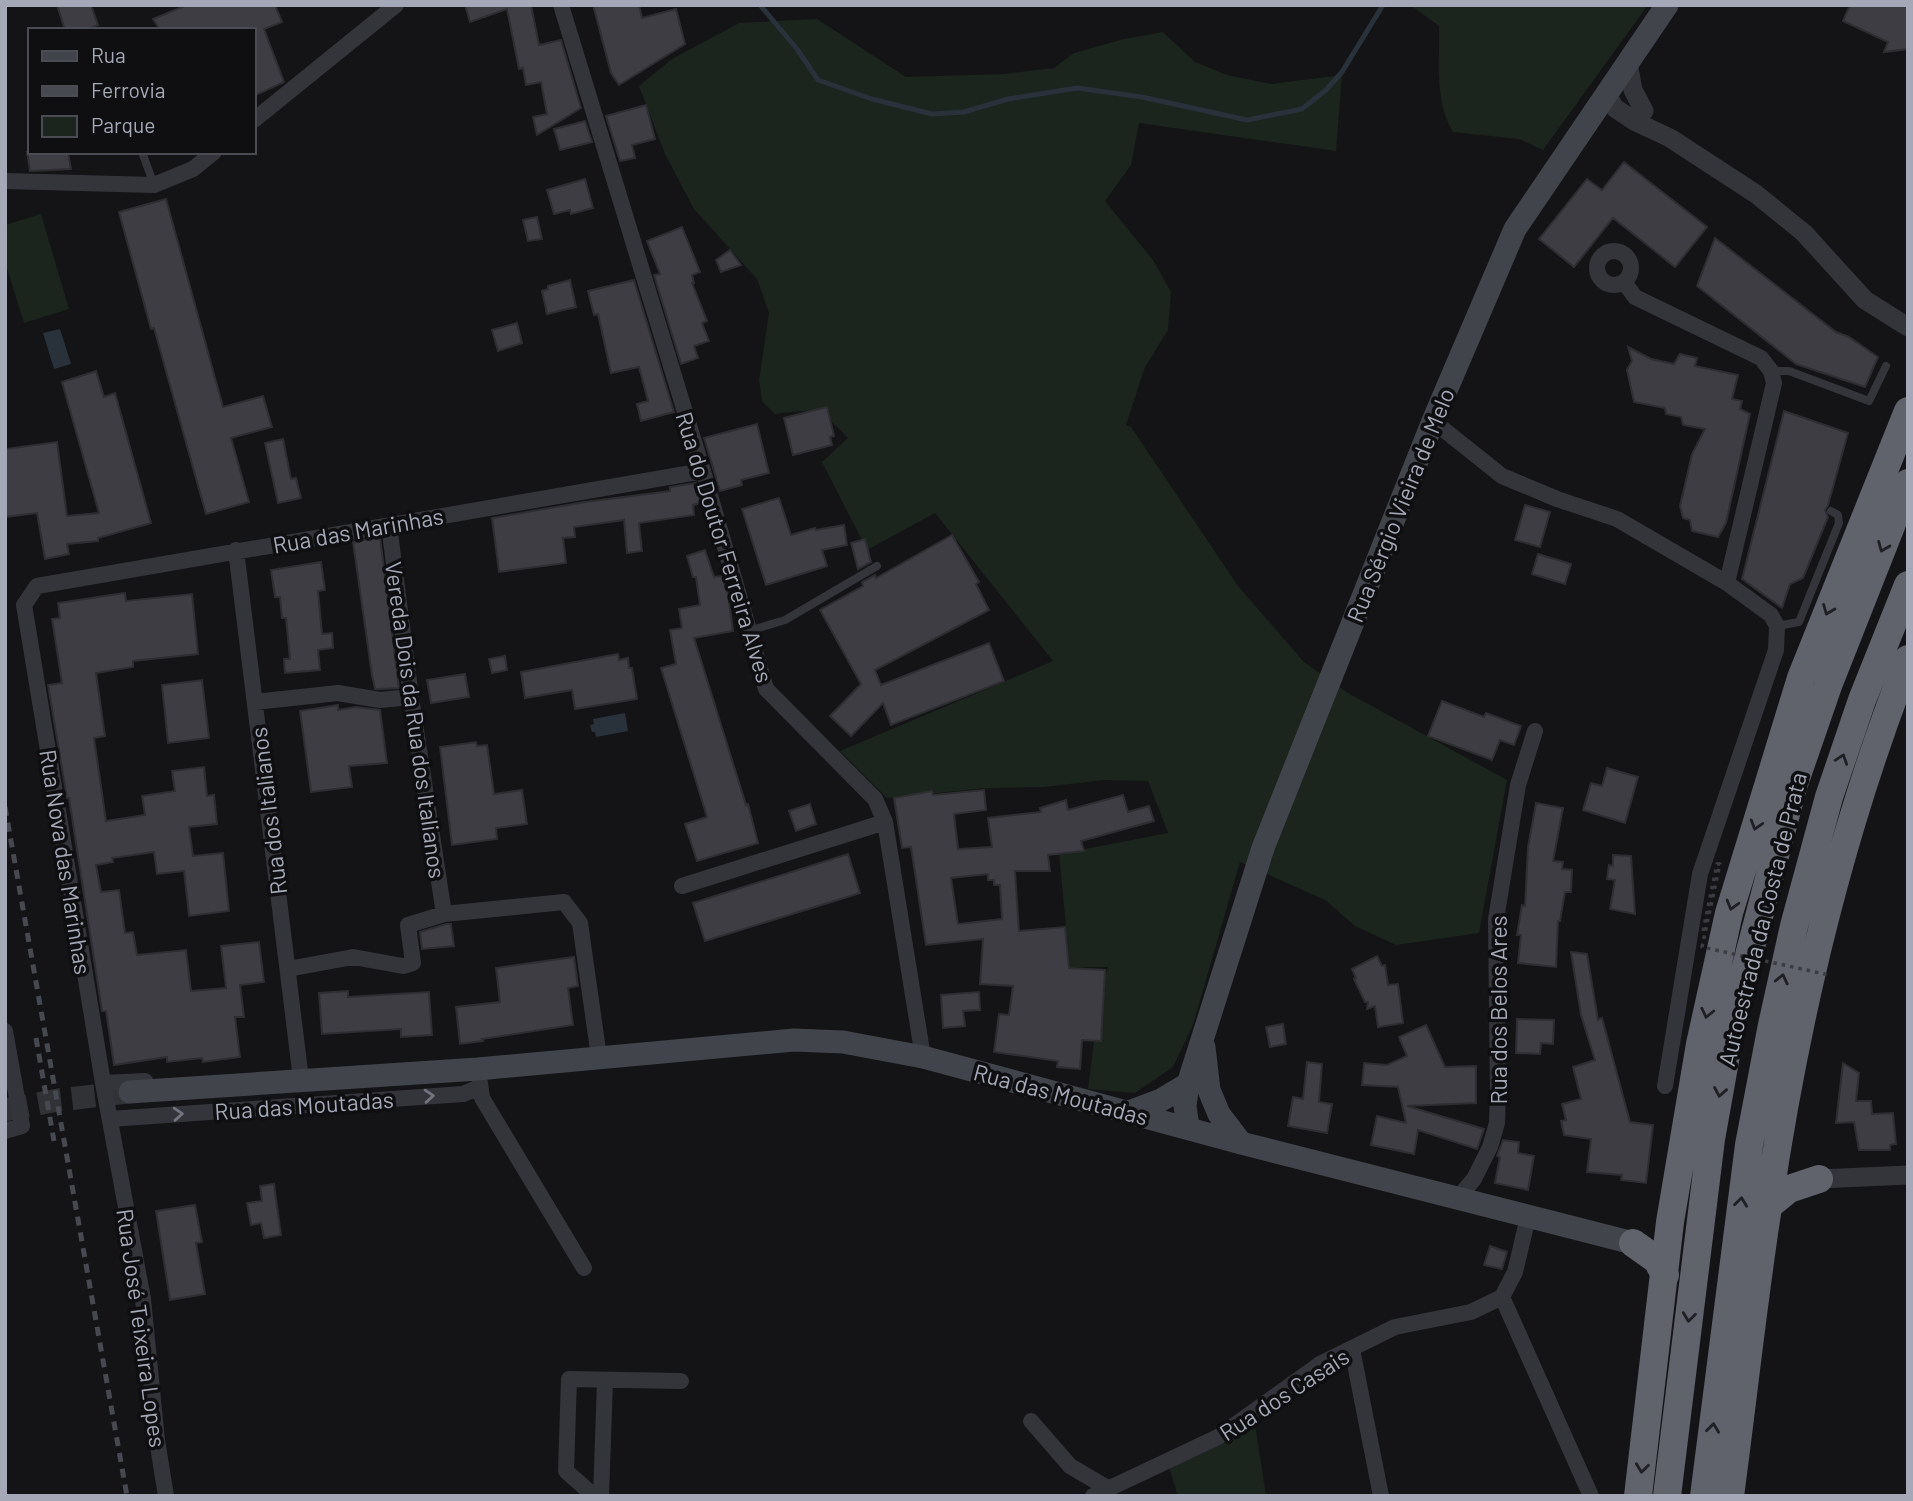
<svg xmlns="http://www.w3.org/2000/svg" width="1913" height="1501" viewBox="0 0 1913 1501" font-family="Barlow,sans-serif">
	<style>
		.green { fill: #1b241d }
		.water { fill: #29313b }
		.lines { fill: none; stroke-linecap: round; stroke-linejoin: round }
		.stream { stroke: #29313b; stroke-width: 5 }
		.building { fill: #3e3d43; stroke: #2e2d32; stroke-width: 2; fill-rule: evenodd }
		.secondary-tunnel { stroke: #313236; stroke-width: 23; stroke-dasharray: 23 11; stroke-linecap: butt }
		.service { stroke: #34353b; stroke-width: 8 }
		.minor { stroke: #34353b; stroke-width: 16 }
		.tertiary { stroke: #34353b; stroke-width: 19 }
		.secondary { stroke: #42444b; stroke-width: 23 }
		.motorway { stroke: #60626c; stroke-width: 28 }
		.rail { stroke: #474950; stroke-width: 5; stroke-dasharray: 9 7; stroke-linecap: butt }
		.path-bridge { stroke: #3a3c42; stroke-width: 3.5; stroke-dasharray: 3.5 5; stroke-linecap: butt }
		.oneway { stroke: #1f2023 }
		.oneway2 { stroke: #72747f }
		.labels { text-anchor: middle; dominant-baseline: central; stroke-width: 7; stroke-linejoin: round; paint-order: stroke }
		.street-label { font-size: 23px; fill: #a4a8b7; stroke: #0f0f11 }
	</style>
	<rect width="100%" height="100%" fill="#141416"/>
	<path class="green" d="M1410,5H1648L1543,150L1519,139L1453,132C1434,101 1440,62 1439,26Z
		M817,19L906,77L1003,74L1054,68L1074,53L1124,39L1163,32L1195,62L1227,75L1271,84L1342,75L1336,151L1139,123L1131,165L1105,201L1153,260L1171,292L1168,330L1145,367L1126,425L1131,427L1238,586L1304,662L1348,693L1507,780L1479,933L1396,945L1355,926L1325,900L1240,862L1193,1025L1173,1067L1135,1093L1088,1089L1100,994L1108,967H1070L1059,854L1168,833L1148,781L1104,780L1044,787L988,788L887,798L840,751L1053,661L935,513L867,550L822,462L848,438C820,408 815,409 775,414L762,401L759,380L769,313L757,279L694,209L665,154L639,86L672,59L739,23Z
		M41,214L69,309L24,323L5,262V225Z
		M1255,1424L1266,1496H1178L1169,1467Z"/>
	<path class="water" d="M60,329L71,364L54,369L43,333Z
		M625,713L628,731L596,737L595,732H592L590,725L594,724L593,719Z"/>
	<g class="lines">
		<path class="stream" d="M760,5L797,49L818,80L872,99L932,114L964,112L1008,99L1077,88L1142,97L1247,120L1302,109L1326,90L1342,72L1383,5"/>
	</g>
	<path class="building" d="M57,5H91L98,25L86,30H65Z
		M187,5H275L282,22L264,29L284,82L254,96V30H160L153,19Z
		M465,5H531L539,45L561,40L581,108L537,135L533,117L547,114L541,82L526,85L523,68L519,69L507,9L470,22Z
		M593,5H639L642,18L676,9L685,44L619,85L611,73Z
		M1850,5H1908V49L1884,52L1888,42L1843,21Z
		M646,105L655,139L632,145L635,158L620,161L606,116Z
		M585,121L592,142L560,150L554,129Z
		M27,152H68L71,169L30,171Z
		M1624,162L1707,227L1675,267L1613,218L1574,267L1539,239L1587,179L1602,190Z
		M585,179L593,208L571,214L570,210L554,214L547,190Z
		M166,199L223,407L263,396L272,427L231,438L249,502L206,514L154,328L151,329L119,212Z
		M537,217L542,239L528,241L523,220Z
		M682,227L700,272L692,275L694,283H692L707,321L702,323L709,341L694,346L698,358L681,364L654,275L660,274L647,241Z
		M1715,238L1836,332L1849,337L1878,357L1865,387L1796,364L1697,286Z
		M730,250L741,265L721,272L716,260Z
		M570,280L576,307L547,314L542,291L548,289V286Z
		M634,280L674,412L641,421L637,404L648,401L639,367L611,373L598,314L594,315L588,291Z
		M517,323L522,343L498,351L492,330Z
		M1628,347L1651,359L1674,364L1680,354L1697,358L1695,366L1738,375L1732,399L1742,401L1740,409L1750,414L1726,523L1718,537L1692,531L1690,520L1683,518L1680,506L1692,454L1705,429L1683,425L1681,417L1666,414L1665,408L1634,402L1627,370L1632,361Z
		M96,371L104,397L115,393L151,523L98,538V541L67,544L69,554L45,559L37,513L5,517V449L57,442L67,516L99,513L62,382Z
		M827,407L834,436L830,437L832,445L793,455L784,418Z
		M1784,411L1848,433L1828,505L1825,510L1828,517L1803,578L1790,584L1782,608L1742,579Z
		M757,424L769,473L741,480L742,485L720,491L704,438Z
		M283,439L291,479L296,478L301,498L278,503L265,443Z
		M696,483L701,503L693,505L694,515L639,523L642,551L627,553L624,520L574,527L575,537L563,538L566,563L499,572L492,518L585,502L670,491V487Z
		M779,498L791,535L815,528L816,530L844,525L847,545L822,550L827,566L766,585L742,509Z
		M1525,505L1550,512L1540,547L1515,540Z
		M952,535L979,582L976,584L989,610L875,670L881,685L989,643L1004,681L891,725L883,703L851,736L830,716L861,684L820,610L863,586L862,582L875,575L876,578Z
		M380,537L399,688L380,689H375L372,675L353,542Z
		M865,539L871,562L858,569L851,543Z
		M705,550L714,577L722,576L728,594L733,631L694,638L746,805L748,804L758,843L697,861L685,824L707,817L661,668L676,664L670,630L682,628L679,609L700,605L696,577H693L687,556Z
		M1538,554L1571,564L1565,584L1532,574Z
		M321,562L325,590L318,591L322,634L332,633L333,648L318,650L320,670L285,673L284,659H290L286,618H282L280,597H275L271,570Z
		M125,593L126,601L192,594L198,654L133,661V667L96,673L105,736L94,738L106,821L145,815L142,796L175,791L172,771L204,767L207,796L214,795L217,824L189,827L193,856L223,853L229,911L189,916L184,871L157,874L154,852L112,858L113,862L96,865L101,892L119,890L125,933L133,932L137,955L186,950L191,991L226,988L221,946L259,942L264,982L240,985L244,1017H235L240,1057L203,1062L202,1058L167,1062V1057L114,1065L106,1011H102L69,798H67L48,685L62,683L52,619L60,618L58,603Z
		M618,654L619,660L628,658L629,668H632L637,699L575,709L572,690L525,698L521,672Z
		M505,656L507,670L492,673L489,659Z
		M465,674L469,697L431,703L427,680Z
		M202,680L209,738L168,743L162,685Z
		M1442,701L1484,717L1486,713L1521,726L1514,745L1500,740L1492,760L1428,736Z
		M338,705V710L356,707L380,710L387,763L349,766L352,787L311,792L300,711Z
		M476,742L477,746L487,745L494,794L522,790L527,824L496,828L497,839L452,845L440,747Z
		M1607,768L1638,777L1625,823L1583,810L1591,783L1602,786Z
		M984,790L986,810L954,814L958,849L992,847L988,818L1041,812L1040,808L1066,800L1068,810L1123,795L1128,812L1149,806L1154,821L1081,841L1084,851L1048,855L1050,871H1015L1019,931L1065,927L1069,968L1105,970L1101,1041L1082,1040L1080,1069L1057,1067L1058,1061L994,1052L999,1014L1009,1015L1013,986L980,984L983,939L926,945L911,847L902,848L894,798L932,791L933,795ZM988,874V880H994V885H1000L1002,919L958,924L951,878Z
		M1536,803L1563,808L1553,861L1563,862L1562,869L1572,870L1571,892H1565L1560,921H1558L1556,967L1518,963L1521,935H1517L1522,905L1525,906L1528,847Z
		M810,804L816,824L796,831L789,811Z
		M848,854L860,893L705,941L693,903Z
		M1613,855L1631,856L1635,914L1610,909L1615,880L1607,879L1609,865L1613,866Z
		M446,924H451L454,946L422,949L420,932Z
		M1571,952L1587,954L1598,1020L1602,1018L1630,1122L1653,1125L1646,1183L1621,1180L1622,1175L1587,1172L1591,1139L1564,1135L1561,1121L1566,1120L1562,1104L1581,1099L1573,1067L1595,1060L1581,1015Z
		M1377,956L1382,966L1385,965L1388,985L1398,984L1403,1023L1378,1027L1375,1006L1367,1009L1368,1002H1365L1354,979L1356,978L1352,969Z
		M574,957L578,986L568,988L573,1025L482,1039L483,1041L460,1044L456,1007L500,1002L496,968Z
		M348,991V997L429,992L432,1035L401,1037V1029L322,1034L319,993Z
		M979,992L980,1010L963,1011L965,1026L943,1028L941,995Z
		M1517,1019L1554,1020L1553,1044L1541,1043L1540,1054L1516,1053Z
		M1283,1024L1286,1044L1270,1047L1266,1027Z
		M1426,1025L1445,1067L1476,1066V1103L1407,1106L1484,1129L1477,1149L1418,1130L1414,1154L1371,1145L1377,1116L1406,1123L1398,1087L1362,1085L1364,1063L1387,1065L1407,1056L1399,1037Z
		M1307,1062L1322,1064L1319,1102L1332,1104L1327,1133L1288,1126L1293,1097L1303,1099Z
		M1843,1063L1859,1073L1856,1101H1871L1872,1114L1893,1113L1896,1144L1890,1145V1150H1859L1854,1122L1836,1123Z
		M1503,1140L1519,1142L1518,1153L1534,1156L1528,1190L1495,1183L1500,1157L1497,1156Z
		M274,1184L281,1235L264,1238L261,1223L251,1225L247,1203L262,1201L260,1186Z
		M195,1205L202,1242L196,1243L205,1294L170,1300L156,1211Z
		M1490,1246L1507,1252L1502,1269L1484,1265Z"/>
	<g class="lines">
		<path class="secondary-tunnel" d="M5,1110L58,1100L130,1092"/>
		<path class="service" d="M142,152L154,185
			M1771,371H1789L1869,401L1886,366
			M1777,626L1799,622L1839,523L1838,515L1831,511
			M749,631L785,620L877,566"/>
		<path class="minor" d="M561,5L703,471L766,689L875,799L885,822L923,1057
			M254,120L396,5
			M5,181L154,185L193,169L214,152
			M1597 268a17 17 0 1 1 34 0a17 17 0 1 1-34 0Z
			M1624,282L1635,297L1761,358L1771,371L1774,383L1727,583
			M1433,421L1502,476L1557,499L1617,519L1727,583L1771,615L1777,626L1776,650L1700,874L1665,1086
			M389,525L411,697L444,914
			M236,550L300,1071
			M255,702L338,693L380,700L411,697
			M682,886L885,822
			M288,969L353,957L403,966L413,963L408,925L444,914L564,902L580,923L599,1057
			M5,1031L22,1126L5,1131
			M470,1066L478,1069L482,1098L584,1268
			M103,1083L145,1081
			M110,1119L463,1094L480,1087
			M1457,1199L1474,1179L1490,1147L1497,1123L1498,1093L1496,919L1518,785L1535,731
			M1502,1297L1591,1496
			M1352,1349L1381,1496
			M1031,1421L1070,1466L1109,1489
			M166,1496L157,1440L143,1299L103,1083L24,605L37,586L703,471
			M594,1496L566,1471L569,1379L681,1381
			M601,1496L605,1381
			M1093,1496L1218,1437L1320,1364L1395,1327L1471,1312L1502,1297L1515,1272L1528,1217"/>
		<path class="tertiary" d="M1628,63L1633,90L1644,111
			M1607,95L1615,108L1636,122L1670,138L1756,194L1804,233L1865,300L1908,327
			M1819,1179L1908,1175"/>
		<path class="secondary" d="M1204,1047L1209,1090L1219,1114L1241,1143
			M130,1092L478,1069L794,1040L843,1042L923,1057L1241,1143L1633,1243
			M1129,1112L1161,1100L1188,1084
			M1188,1128L1185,1106L1188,1084L1263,848L1433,421L1515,229L1667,5"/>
		<path class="motorway" d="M1767,1207L1789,1189L1819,1179
			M1633,1243L1657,1260L1665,1275
			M1638,1496L1670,1222L1700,1044L1729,913L1801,678L1908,411
			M1667,1496L1711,1139L1733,1016L1793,787L1829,683L1908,483
			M1704,1496L1749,1145L1772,1025L1794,926L1829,797L1862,700L1908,585
			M1730,1496C1743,1400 1753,1303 1768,1207C1795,1021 1839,835 1908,659"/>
		<path class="rail" d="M5,807L127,1496
			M36,1038L54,1141"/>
		<path class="path-bridge" d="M1703,931L1717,864H1720L1702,947L1829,975"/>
	</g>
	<defs><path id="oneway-chevron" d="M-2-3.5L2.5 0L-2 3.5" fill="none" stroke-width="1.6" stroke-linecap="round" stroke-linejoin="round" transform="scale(1.75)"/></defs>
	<g class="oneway">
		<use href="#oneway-chevron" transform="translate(1883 547) rotate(112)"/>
		<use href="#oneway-chevron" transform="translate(1828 610) rotate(112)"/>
		<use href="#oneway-chevron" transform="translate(1842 759) rotate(-71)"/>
		<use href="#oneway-chevron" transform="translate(1756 825) rotate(107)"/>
		<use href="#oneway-chevron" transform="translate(1732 905) rotate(106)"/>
		<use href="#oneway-chevron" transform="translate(1782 979) rotate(-77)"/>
		<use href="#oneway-chevron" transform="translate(1707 1013) rotate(103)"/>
		<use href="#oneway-chevron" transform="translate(1720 1092) rotate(100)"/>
		<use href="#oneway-chevron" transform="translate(1741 1202) rotate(-83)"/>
		<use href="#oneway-chevron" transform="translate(1689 1317) rotate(97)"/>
		<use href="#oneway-chevron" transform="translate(1713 1428) rotate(-83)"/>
		<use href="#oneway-chevron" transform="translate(1642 1468) rotate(97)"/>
	</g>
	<g class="oneway2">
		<use href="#oneway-chevron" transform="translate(429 1096) rotate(-4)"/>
		<use href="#oneway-chevron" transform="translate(178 1114) rotate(-4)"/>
	</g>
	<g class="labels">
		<g class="street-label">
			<text transform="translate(1400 505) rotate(-68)">Rua Sérgio Vieira de Melo</text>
			<text transform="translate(358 530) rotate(-10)">Rua das Marinhas</text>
			<text transform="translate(725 547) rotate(73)">Rua do Doutor Ferreira Alves</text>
			<text transform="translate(416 720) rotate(82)">Vereda Dois da Rua dos Italianos</text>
			<text transform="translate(268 811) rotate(-97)">Rua dos Italianos</text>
			<text transform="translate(66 862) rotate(81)">Rua Nova das Marinhas</text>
			<text transform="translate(1762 919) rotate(-76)">Autoestrada da Costa de Prata</text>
			<text transform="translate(1498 1010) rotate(-90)">Rua dos Belos Ares</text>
			<text transform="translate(1061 1094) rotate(15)">Rua das Moutadas</text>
			<text transform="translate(304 1105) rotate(-4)">Rua das Moutadas</text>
			<text transform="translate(142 1328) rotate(82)">Rua José Teixeira Lopes</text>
			<text transform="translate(1284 1394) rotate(-33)">Rua dos Casais</text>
		</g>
	</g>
	<rect width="1913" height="1501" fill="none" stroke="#a4a8b7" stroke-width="14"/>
	<rect x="28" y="28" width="228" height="126" fill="#0f0f11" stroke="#4b4c53" stroke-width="2"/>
	<rect x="42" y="51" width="35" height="10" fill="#42444b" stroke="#4b4c53" stroke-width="2"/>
	<text x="91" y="63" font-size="21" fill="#a4a8b7">Rua</text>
	<rect x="42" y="86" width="35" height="10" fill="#474950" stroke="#4b4c53" stroke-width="2"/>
	<text x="91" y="98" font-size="21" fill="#a4a8b7">Ferrovia</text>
	<rect x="42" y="116" width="35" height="21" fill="#1b241d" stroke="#4b4c53" stroke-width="2"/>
	<text x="91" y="133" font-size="21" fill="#a4a8b7">Parque</text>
</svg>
